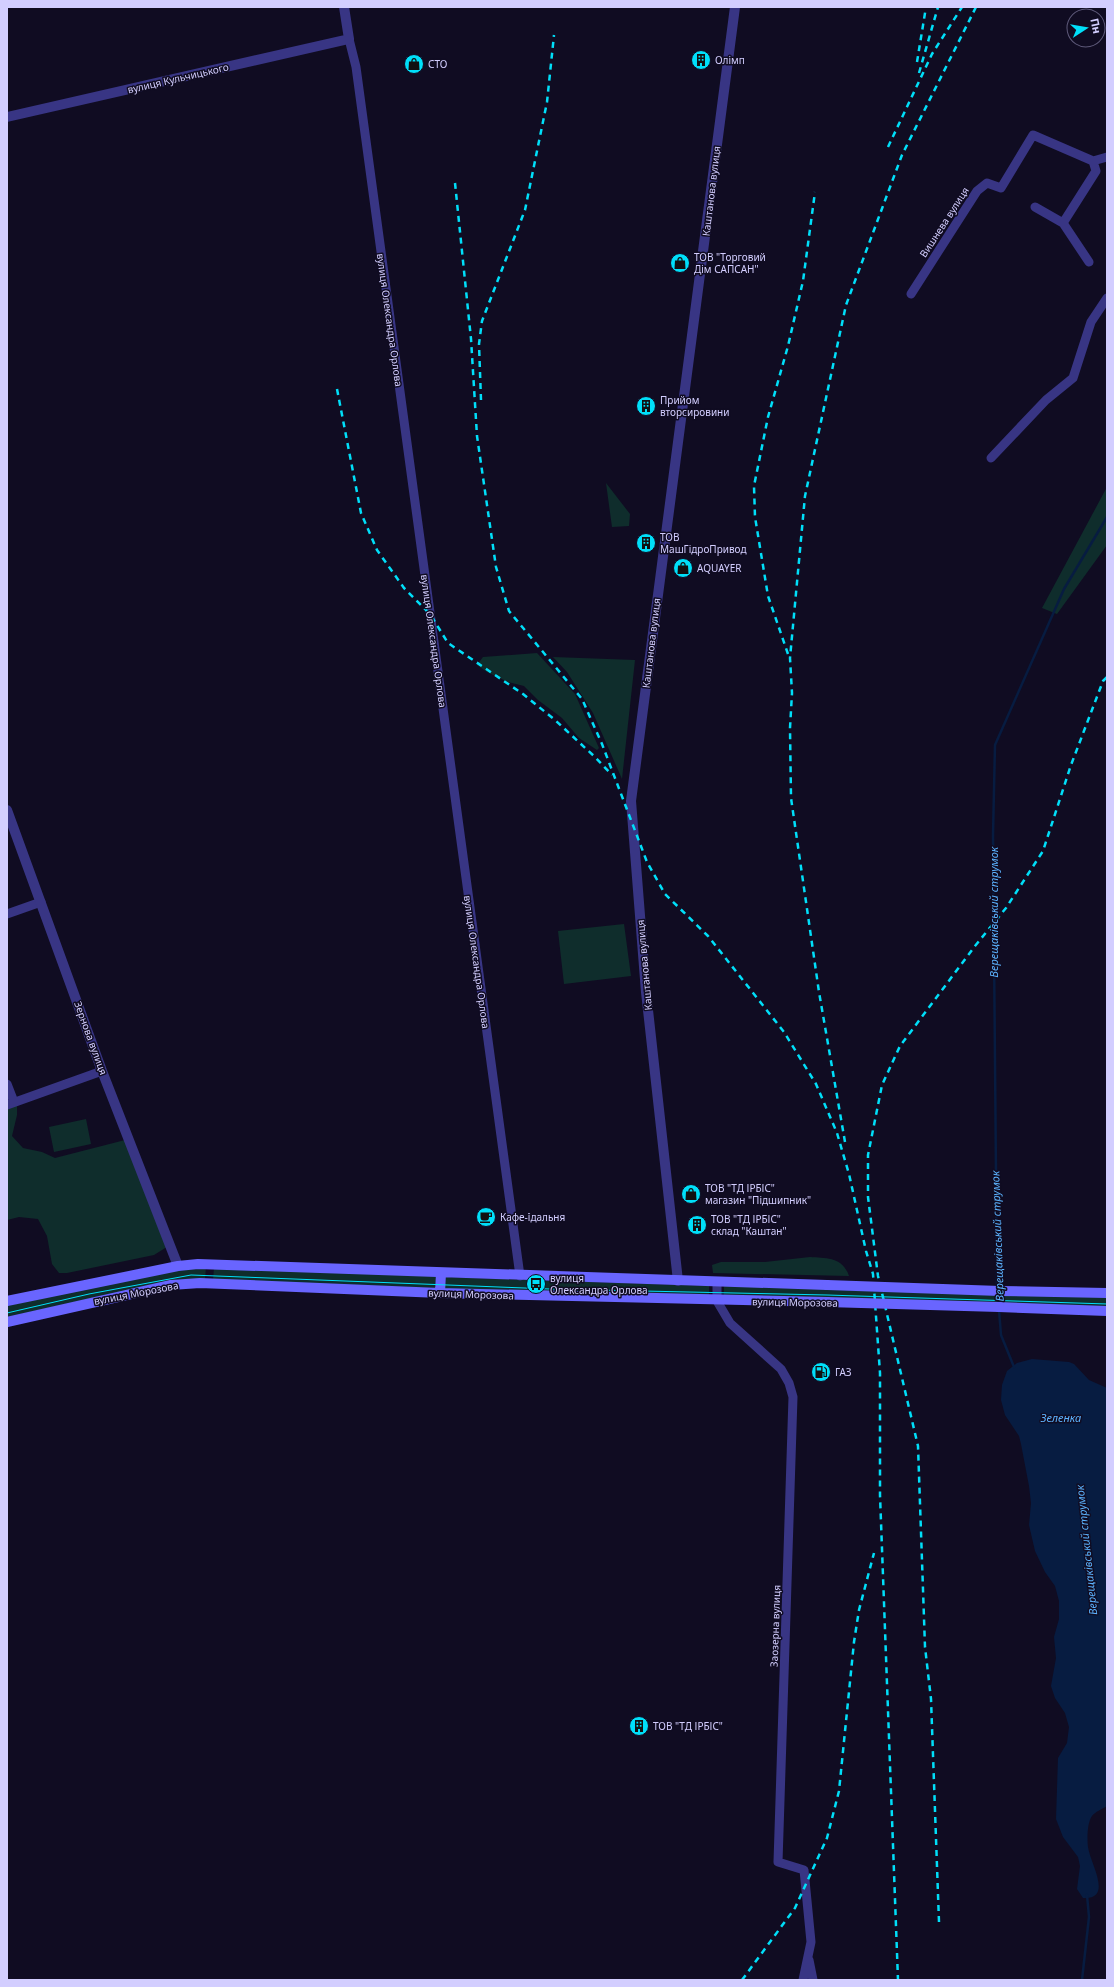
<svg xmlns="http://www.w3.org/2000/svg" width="1114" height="1987" viewBox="0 0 1114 1987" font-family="'Noto Sans',sans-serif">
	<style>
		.green { fill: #0f2d2c }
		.water { fill: #071c41 }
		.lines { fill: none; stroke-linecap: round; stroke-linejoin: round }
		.stream { stroke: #071c41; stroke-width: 2.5 }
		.minor { stroke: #383584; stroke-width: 9 }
		.tertiary { stroke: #383584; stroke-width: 10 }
		.secondary { stroke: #6965ff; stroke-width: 10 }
		.tram { stroke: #00dff9; stroke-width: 1 }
		.rail { stroke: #00dff9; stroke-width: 2.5; stroke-dasharray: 6 5; stroke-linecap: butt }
		.secondary-bridge { stroke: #6965ff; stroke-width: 10 }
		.labels { text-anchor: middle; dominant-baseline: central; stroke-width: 3; stroke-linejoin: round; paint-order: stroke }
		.poi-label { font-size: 10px; fill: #d3ceff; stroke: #100c22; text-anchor: start }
		.street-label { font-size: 10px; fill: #d3ceff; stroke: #100c22 }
		.water-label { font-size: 11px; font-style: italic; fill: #5cb3ff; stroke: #100c22 }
	</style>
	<rect width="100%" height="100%" fill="#100c22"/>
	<path class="green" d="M606,483L630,514L629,526L612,527Z
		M1107,487V545L1057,614L1042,608Z
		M537,653L575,694L599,748L597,750L579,738L562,718L538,700L524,686L508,682L487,672L477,665L483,657Z
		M553,657L635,660L622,779L593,713L567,672Z
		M624,924L631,976L564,984L558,931Z
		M7,1105H17V1115L12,1136L23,1148L42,1152L55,1158L129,1139L170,1245L154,1255L67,1273H59L52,1264L47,1236L38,1219L19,1217L7,1220Z
		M86,1119L91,1144L54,1152L49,1127Z
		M810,1257C826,1258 843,1257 849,1276L713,1273L712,1265L721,1262H765Z
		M206,1267L205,1279H182L169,1281L7,1317V1306L171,1270Z
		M214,1268L437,1276V1288L213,1280Z
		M443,1277L709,1286V1295L443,1289Z
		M724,1286L1107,1296V1307L724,1296Z"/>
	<path class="water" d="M1032,1359L1069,1362L1074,1364L1089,1380L1107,1388V1806C1102,1809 1095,1812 1092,1816C1087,1823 1087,1839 1088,1847C1090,1863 1114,1900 1083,1898L1077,1889L1080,1866L1078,1857L1063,1837L1056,1819L1058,1758L1067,1743L1069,1727L1065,1713L1055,1698L1051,1686L1056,1658L1054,1637L1059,1619V1601L1055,1586L1045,1572L1035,1551L1029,1525L1031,1503L1029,1486L1021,1444L1019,1436L1005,1415L1001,1400L1002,1385L1007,1371L1017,1363Z"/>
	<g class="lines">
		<path class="stream" d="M997,1288L993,835L995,745L1064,589L1107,517
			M997,1292L999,1305
			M999,1310L1001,1335L1014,1367
			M1082,1980L1089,1917L1087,1895"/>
		<path class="minor" d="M349,39L356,67L520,1276
			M1035,207L1063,223
			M1089,262L1063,223L1096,171L1093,161
			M911,294L977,191L987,183L1001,188L1033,135L1093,161L1107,157
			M991,458L1046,400L1073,378L1091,322L1107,298
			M7,914L41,902
			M7,1084L14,1102
			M7,1105L102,1071
			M717,1282V1301L730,1323L781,1369L789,1383L793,1397L778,1862L804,1870L811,1942L803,1980
			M809,1960L813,1980"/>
		<path class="tertiary" d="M7,117L349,39L344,7
			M7,810L102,1071L178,1266
			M678,1281L646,992L631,801L735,7"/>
		<path class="secondary" d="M1000,1291L1107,1293
			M440,1293L441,1273
			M7,1301L178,1266L198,1264L827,1285
			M999,1307L1107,1311
			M7,1322L171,1285L200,1283L440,1293L827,1302"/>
		<path class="tram" d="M7,1313L89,1294L191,1275L550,1289L827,1295L1107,1304"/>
		<path class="rail" d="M917,62L926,7
			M919,73L938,7
			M888,147L932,54L962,7
			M455,183L471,339L477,436L496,567L509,611L582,699L602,744L647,862L665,894L708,936L784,1032L816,1084L837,1133L849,1174L866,1251L873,1274L880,1373V1495L898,1980
			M337,389L361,513L377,550L404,588L430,614L448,643L523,694L555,720L595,757L612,775
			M481,400L479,344L482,321L525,210L547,102L554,35
			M788,654L768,596L755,517L754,486L768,417L788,346L803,281L815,192
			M845,1142L819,992L791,798L790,728L792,693L790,658L805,496L846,305L902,155L976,7
			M939,1922L931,1699L925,1647L918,1446L878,1276L868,1197V1155L882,1085L900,1046L975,946L1006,908L1043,851L1071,765L1103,681L1107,677
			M742,1980L795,1908L827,1838L839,1791L854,1642L859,1610L874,1553"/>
		<path class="secondary-bridge" d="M827,1285L1000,1291
			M827,1302L999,1307"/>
	</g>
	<defs>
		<g id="building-disc" transform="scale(1)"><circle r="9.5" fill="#00dff9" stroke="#100c22"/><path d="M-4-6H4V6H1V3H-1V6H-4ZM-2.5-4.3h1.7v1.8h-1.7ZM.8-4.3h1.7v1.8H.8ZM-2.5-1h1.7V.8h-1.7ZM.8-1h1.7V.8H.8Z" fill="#111"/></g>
		<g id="shop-disc" transform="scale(1)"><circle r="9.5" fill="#00dff9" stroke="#100c22"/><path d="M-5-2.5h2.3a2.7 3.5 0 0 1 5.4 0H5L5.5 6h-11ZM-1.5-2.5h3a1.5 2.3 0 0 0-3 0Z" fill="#111"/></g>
		<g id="cafe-disc" transform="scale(1)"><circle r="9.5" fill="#00dff9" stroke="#100c22"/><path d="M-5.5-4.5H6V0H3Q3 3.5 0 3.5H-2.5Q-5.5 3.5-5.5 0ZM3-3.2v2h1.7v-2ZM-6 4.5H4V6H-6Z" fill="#111"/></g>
		<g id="bus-disc" transform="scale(1)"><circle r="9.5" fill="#00dff9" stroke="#100c22"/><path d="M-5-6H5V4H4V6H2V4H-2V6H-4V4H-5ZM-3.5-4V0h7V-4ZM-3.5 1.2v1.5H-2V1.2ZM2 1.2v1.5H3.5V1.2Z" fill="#111"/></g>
		<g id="fuel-disc" transform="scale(1)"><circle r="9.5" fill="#00dff9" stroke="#100c22"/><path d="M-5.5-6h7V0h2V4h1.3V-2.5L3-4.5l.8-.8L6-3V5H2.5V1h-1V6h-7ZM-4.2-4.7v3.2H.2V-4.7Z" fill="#111"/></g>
	</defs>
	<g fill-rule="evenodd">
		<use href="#building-disc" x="701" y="60"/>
		<use href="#shop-disc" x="414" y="64"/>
		<use href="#shop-disc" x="680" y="263"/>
		<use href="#building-disc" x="646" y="406"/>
		<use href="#building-disc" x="646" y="543"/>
		<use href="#shop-disc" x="683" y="568"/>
		<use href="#shop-disc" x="691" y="1194"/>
		<use href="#cafe-disc" x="486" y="1217"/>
		<use href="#building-disc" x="697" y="1225"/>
		<use href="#bus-disc" x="536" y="1284"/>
		<use href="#fuel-disc" x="821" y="1372"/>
		<use href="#building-disc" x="639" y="1726"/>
	</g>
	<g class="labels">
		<g class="poi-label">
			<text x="715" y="60">Олімп</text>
			<text x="428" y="64">СТО</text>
			<text x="694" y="257">ТОВ "Торговий<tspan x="694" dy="12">Дім САПСАН"</tspan></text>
			<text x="660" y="400">Прийом<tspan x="660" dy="12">вторсировини</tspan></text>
			<text x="660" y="537">ТОВ<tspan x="660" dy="12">МашГідроПривод</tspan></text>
			<text x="697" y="568">AQUAYER</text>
			<text x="705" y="1188">ТОВ "ТД ІРБІС"<tspan x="705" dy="12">магазин "Підшипник"</tspan></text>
			<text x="500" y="1217">Кафе-їдальня</text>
			<text x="711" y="1219">ТОВ "ТД ІРБІС"<tspan x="711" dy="12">склад "Каштан"</tspan></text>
			<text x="550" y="1278">вулиця<tspan x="550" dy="12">Олександра Орлова</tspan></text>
			<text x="835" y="1372">ГАЗ</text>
			<text x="653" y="1726">ТОВ "ТД ІРБІС"</text>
		</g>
		<g class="street-label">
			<text transform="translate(178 78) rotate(-13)">вулиця Кульчицького</text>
			<text transform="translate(711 191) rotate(-83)">Каштанова вулиця</text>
			<text transform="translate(944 222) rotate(-57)">Вишнева вулиця</text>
			<text transform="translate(390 320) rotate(82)">вулиця Олександра Орлова</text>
			<text transform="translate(434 641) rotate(82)">вулиця Олександра Орлова</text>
			<text transform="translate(651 643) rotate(-83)">Каштанова вулиця</text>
			<text transform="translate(477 962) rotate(82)">вулиця Олександра Орлова</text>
			<text transform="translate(644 965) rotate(-95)">Каштанова вулиця</text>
			<text transform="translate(91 1038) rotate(70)">Зернова вулиця</text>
			<text transform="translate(136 1293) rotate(-11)">вулиця Морозова</text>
			<text transform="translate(471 1294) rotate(2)">вулиця Морозова</text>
			<text transform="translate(795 1302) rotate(1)">вулиця Морозова</text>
			<text transform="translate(775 1626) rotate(-88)">Заозерна вулиця</text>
		</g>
		<g class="water-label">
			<text transform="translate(993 912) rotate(-90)">Верещаківський струмок</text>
			<text transform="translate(997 1236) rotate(-92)">Верещаківський струмок</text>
			<text x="1061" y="1417">Зеленка</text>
			<text transform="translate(1086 1550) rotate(-96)">Верещаківський струмок</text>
		</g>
	</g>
	<rect width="1114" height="1987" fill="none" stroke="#d3ceff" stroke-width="16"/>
	<g transform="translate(1086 28) rotate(78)"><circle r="19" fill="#100c22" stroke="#5e5a7a"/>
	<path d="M0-3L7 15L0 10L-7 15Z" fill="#00dff9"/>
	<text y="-6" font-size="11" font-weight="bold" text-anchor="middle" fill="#d3ceff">Пн</text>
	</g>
</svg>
